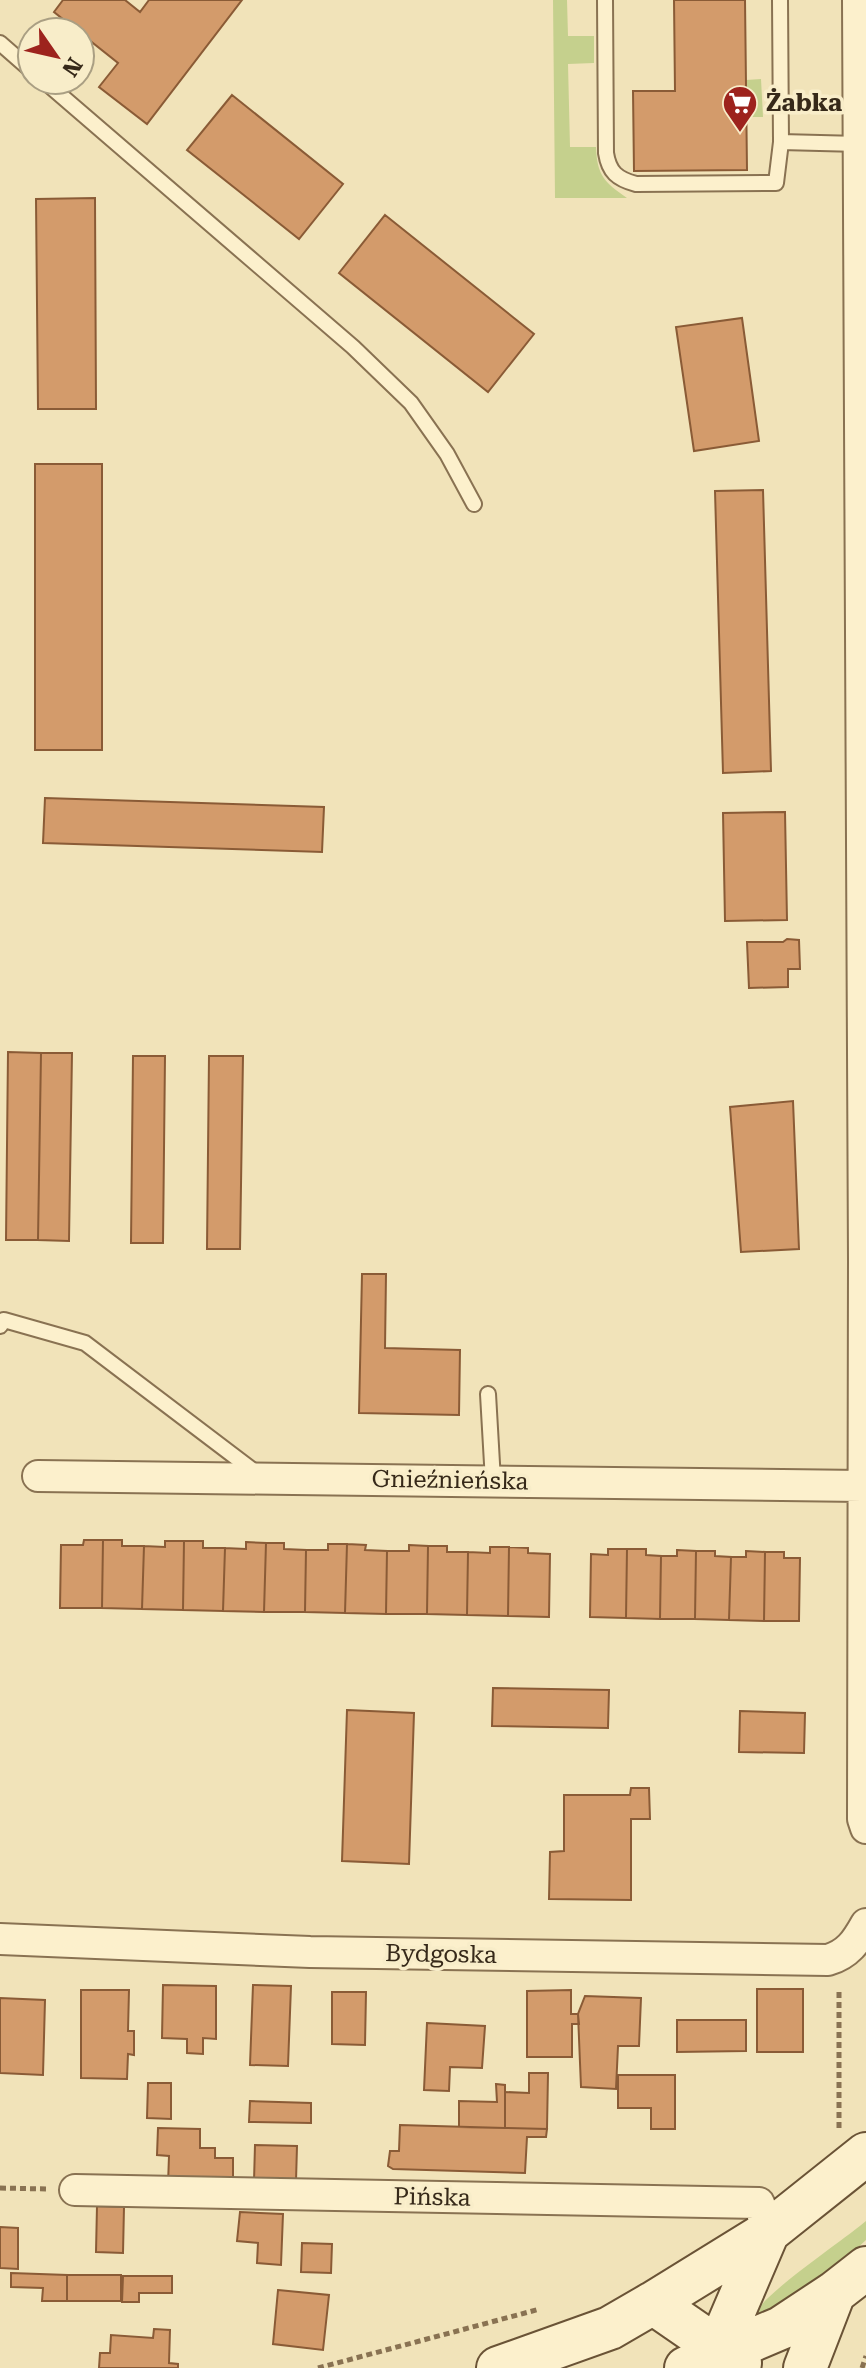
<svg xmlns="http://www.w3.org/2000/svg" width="866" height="2368" viewBox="0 0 866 2368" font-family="'Roboto Serif',serif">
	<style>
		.green { fill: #c5d08d }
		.building { fill: #d39b6b; stroke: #8a5b36; stroke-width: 2 }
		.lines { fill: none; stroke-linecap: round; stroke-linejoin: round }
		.lane-casing { stroke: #897252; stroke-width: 18 }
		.street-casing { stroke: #897252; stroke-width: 34 }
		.secondary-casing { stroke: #6a5336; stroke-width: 46 }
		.path { stroke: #897252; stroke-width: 5; stroke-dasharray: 6 4; stroke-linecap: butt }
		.lane { stroke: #fcf0cc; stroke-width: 14 }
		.street { stroke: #fcf0cc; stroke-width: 30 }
		.secondary { stroke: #fcf0cc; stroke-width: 42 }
		.labels { text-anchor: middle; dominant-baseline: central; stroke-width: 7; stroke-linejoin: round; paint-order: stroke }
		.poi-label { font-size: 24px; font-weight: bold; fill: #362919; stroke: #f8edc9; text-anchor: start }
		.street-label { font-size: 24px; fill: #362919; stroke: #f8edc9 }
	</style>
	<rect width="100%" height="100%" fill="#f1e3b9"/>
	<path class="green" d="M553,0H567L568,36H594V63L568,64L570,147H596C597,175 604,182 627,198H555Z
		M761,79L763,117H747L746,80Z
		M866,2221V2240L841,2263L768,2312L756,2313C763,2294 845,2239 866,2221Z"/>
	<path class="building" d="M63,0H125L140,12L149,0H242L147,124L99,87L118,63L54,12Z
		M674,0H745L747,170L634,171L633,91H675Z
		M232,95L343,184L299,239L187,150Z
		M95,198L96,409H38L36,199Z
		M385,215L534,334L488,392L339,273Z
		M742,318L759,441L694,451L676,327Z
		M35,464H102V750H35Z
		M763,490L771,771L723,773L715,491Z
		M45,798L324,807L322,852L43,843Z
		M785,812L787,920L725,921L723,813Z
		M787,939L799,940L800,969H788V987L749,988L747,942H783Z
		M8,1052L41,1053L38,1240H6Z
		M41,1053H72L69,1241L38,1240Z
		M133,1056H165L163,1243H131Z
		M209,1056H243L240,1249H207Z
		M793,1101L799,1249L741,1252L730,1107Z
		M362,1274H386L385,1348L460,1350L459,1415L359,1413Z
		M84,1540H103L102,1608H60L61,1545H83Z
		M103,1540H122V1546H144L142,1609L102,1608Z
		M165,1541H184L183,1610L142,1609L144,1546L165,1547Z
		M184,1541H203V1548H225L223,1611L183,1610Z
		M246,1542L266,1543L264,1612L223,1611L225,1548L246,1549Z
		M266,1543H284V1549L306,1550L305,1612H264Z
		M328,1544H347L345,1613L305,1612L306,1550H328Z
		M347,1544L366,1545L365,1550L387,1551L386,1614L345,1613Z
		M409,1545L428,1546L427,1614H386L387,1551H409Z
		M428,1546H447V1552H468L467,1615L427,1614Z
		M490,1547H509L508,1616L467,1615L468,1552L490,1553Z
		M509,1547L528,1548V1553L550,1554L549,1617L508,1616Z
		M608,1549H627L626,1618L590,1617L591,1554L608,1555Z
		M627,1549H646V1555L661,1556L660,1619L626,1618Z
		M677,1550L696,1551L695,1619H660L661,1556H677Z
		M696,1551H715V1556L731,1557L729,1620L695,1619Z
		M746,1551L765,1552L764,1621L729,1620L731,1557H746Z
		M765,1552H784V1558H800L799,1621H764Z
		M493,1688L609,1690L608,1728L492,1726Z
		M347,1710L414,1713L409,1864L342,1861Z
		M740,1711L805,1713L804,1753L739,1752Z
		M631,1788H649L650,1819H631V1900L549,1899L550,1852L564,1851V1795H630Z
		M163,1985L216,1986V2039L203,2038V2054L187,2053V2039L162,2038Z
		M253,1985L291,1986L288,2066L250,2065Z
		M757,1989H803V2052H757Z
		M81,1990H129L128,2031H134V2055L128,2054L127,2079L81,2078Z
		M571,1990V2014H578L579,2024H572V2057H527V1991Z
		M332,1992H366L365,2045L332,2044Z
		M585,1996L641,1998L639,2046H618L616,2089L581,2087L578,2014Z
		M0,1998L45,2000L43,2075L0,2073Z
		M677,2020H746V2051L677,2052Z
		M427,2023L485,2026L482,2068L450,2067L449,2091L424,2090Z
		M529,2073H548L547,2129L505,2128V2092L529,2093Z
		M618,2075H675V2129H651V2108H618Z
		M148,2083H171V2119L147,2118Z
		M496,2084L505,2085V2128L459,2127V2101L497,2102Z
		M250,2101L311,2103V2123L249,2122Z
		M400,2125L505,2128L547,2129L546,2137H527L525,2173L393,2169L388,2166L390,2151H399Z
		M158,2128L200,2129V2148H215V2158H233V2187L168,2184L169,2156L157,2155Z
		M255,2145L297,2146L296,2181H254Z
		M97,2206L124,2207L123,2253L96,2252Z
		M240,2212L283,2214L281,2265L257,2263L258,2243L237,2241Z
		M0,2227L18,2228V2269L0,2268Z
		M302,2243L332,2244L331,2273L301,2272Z
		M11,2273L67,2275V2301H42L43,2288L11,2287Z
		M67,2275H121V2301H67Z
		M123,2276H172V2293H139V2302H122Z
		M278,2290L329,2295L323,2350L273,2344Z
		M154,2329L170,2330L169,2363L178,2364V2368H99L100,2353H110L111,2335L153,2338Z"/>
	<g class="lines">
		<g class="lane-casing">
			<path id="lane" d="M605,0L606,153C609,172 617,179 636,184L776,183L781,142L859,144
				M780,0L781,142
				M0,43L32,71
				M43,80L353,347L411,403L447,454L474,504
				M0,1326L4,1320L85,1343L259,1475
				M488,1394L493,1481"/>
		</g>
		<g class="street-casing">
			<path id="street" d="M858,0L864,1262L863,1819L866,1828
				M38,1476L862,1486
				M0,1939L310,1952L828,1960C848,1954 856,1942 866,1924
				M75,2190L759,2203L768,2232"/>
		</g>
		<g class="secondary-casing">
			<path id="secondary" d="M653,2303L740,2363
				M498,2368L610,2328L653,2303L768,2232L866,2154
				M686,2368L781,2328L834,2293L866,2268
				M724,2368L723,2337L768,2232
				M805,2368L834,2293"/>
		</g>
		<path class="path" d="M839,2128V1990
			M0,2188L47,2189
			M318,2368L540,2309
			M862,2368L866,2356"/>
		<use href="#lane" class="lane"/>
		<use href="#street" class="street"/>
		<use href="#secondary" class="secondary"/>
	</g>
	<defs>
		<g id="supermarket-pin" transform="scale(1.8)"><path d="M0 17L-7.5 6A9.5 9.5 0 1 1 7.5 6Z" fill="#9d231d" stroke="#f8edc9"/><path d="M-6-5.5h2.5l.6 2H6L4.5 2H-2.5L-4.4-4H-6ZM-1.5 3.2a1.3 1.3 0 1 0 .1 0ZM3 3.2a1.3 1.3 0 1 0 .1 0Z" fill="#fff"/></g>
	</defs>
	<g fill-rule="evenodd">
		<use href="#supermarket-pin" x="740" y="103"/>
	</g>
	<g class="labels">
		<g class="poi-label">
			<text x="766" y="103">Żabka</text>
		</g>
		<g class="street-label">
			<text transform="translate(450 1480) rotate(1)">Gnieźnieńska</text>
			<text transform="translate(441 1954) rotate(1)">Bydgoska</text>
			<text transform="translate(432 2197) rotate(1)">Pińska</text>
		</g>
	</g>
	<g transform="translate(56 56) rotate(124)"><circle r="38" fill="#f8edc9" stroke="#aa9f83" stroke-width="2"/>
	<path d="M0-6L14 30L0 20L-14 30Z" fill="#9d231d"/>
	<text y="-12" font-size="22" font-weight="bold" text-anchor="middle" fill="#362919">N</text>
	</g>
</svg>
